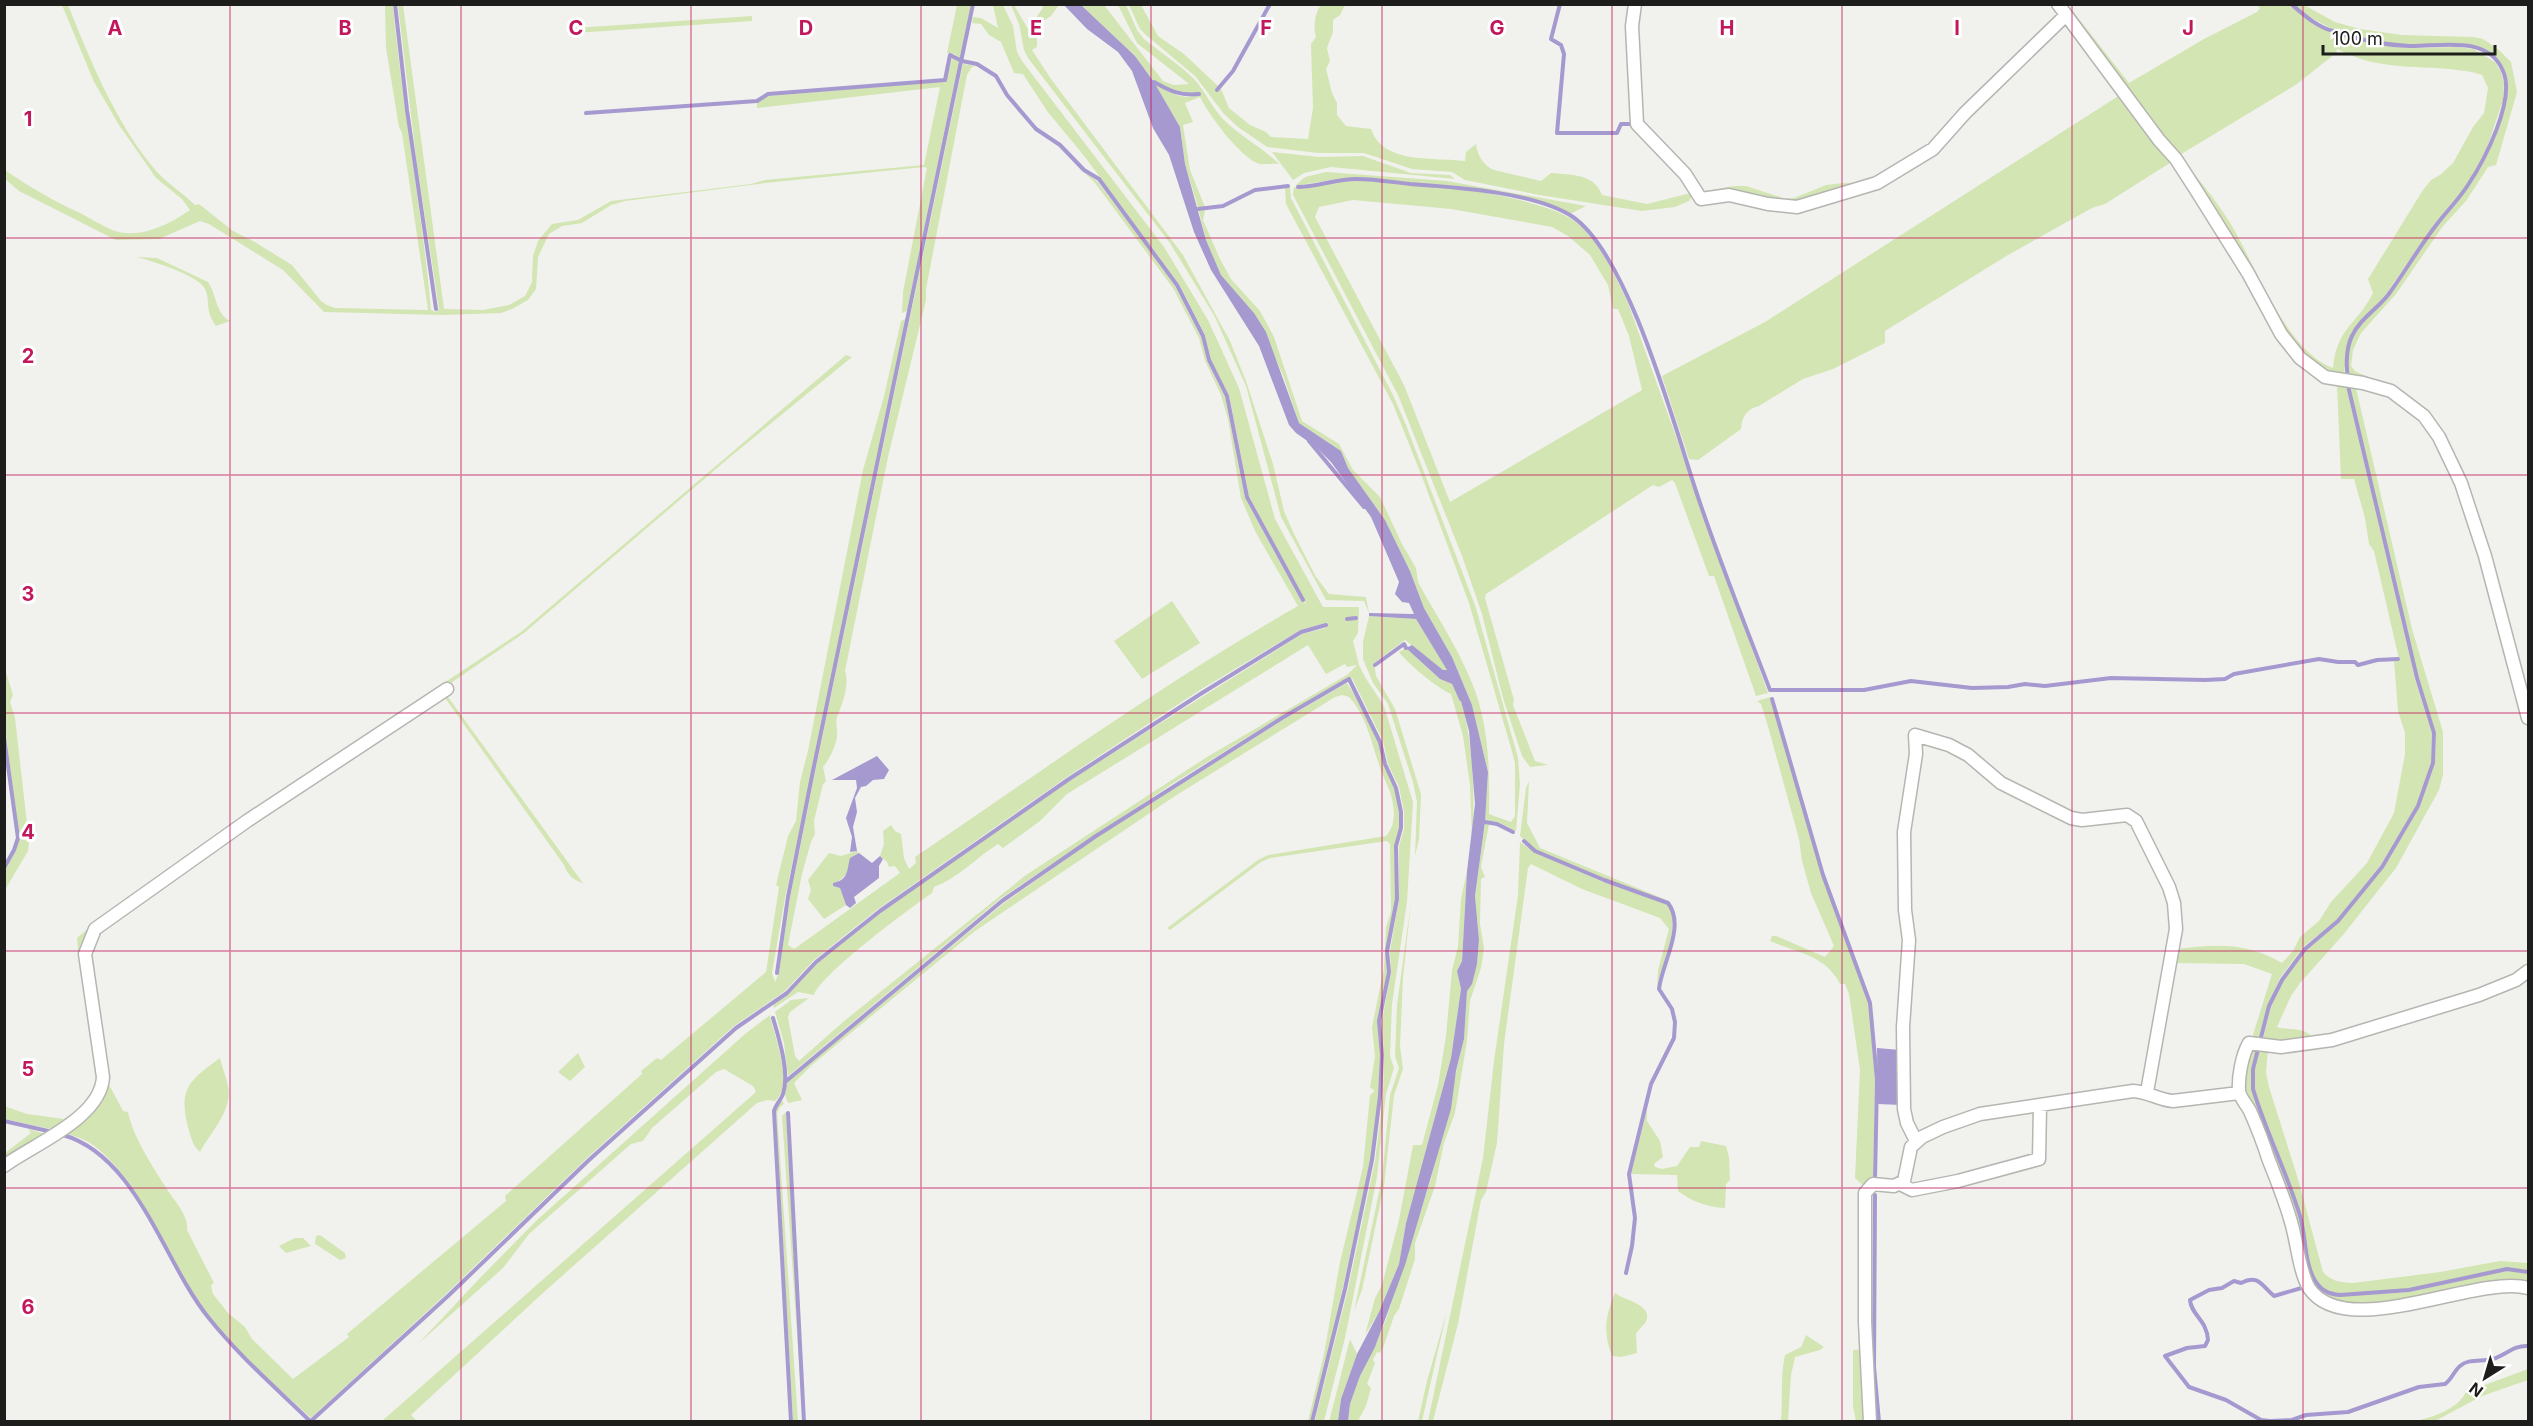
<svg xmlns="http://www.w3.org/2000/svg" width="2533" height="1426" viewBox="0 0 2533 1426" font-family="Inter,sans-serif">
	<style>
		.green { fill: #d3e5b2; fill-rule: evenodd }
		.water { fill: #a699d0 }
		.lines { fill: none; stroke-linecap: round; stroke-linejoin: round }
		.stream { stroke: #a699d0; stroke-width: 4 }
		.minor-casing { stroke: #b5b6b2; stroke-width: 15 }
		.minor { stroke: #fff; stroke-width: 12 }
		.grid { fill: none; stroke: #c2185b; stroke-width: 1.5; stroke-opacity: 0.55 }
		.grid-label { font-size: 20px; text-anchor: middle; font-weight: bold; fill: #c2185b; stroke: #fff; stroke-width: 6; stroke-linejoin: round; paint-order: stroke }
	</style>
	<rect width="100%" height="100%" fill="#f1f2ee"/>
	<path class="green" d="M62,5H68C91,62 116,124 157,172C168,184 183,193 195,205L199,204L233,231L253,241L292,265L321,301L327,305L335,308L428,310L402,133L399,127L386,48L385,5H393C402,107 422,208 431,310L436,312L439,309L416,157L398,5H403L444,309L483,310L509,305L525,296L532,282L533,256L538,241L552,224L578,220L611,201L751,184L765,180L924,165L940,87L757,108V102L769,96L946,81L952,58L959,61L907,311L902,313L903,292L927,168L924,167L765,183L625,201L611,205L582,223L562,226L549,234L538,257L536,289L528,300L512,309L501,313L442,315L324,312L283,270L209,224L200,221L159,239L116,240L19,191L5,179V170C28,186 52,200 78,212C90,218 102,226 115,231C141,239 170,224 190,210L182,199L156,178L119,125L94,82Z
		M957,5H971L960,58L954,54L947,53Z
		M993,5H1003L1013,26L1017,52L1022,61L1164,247L1208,320L1239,388L1275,519L1323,607H1359L1358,633L1353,641L1359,665L1365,677L1384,706L1413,802L1407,902L1392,1004L1390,1056L1394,1068L1386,1094L1377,1177L1345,1338L1324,1421H1315L1316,1416L1348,1289L1375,1161L1383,1096L1384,1054L1382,1021L1391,972L1390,951L1399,899V846L1404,829V812L1399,787L1388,764L1383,741L1352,678L1280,717L1172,784L1000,899L788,1076L784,1043L775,1012L791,1000L809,998L790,1012L788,1017L795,1056L799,1061L843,1022L1026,875L1207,757L1347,675L1357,665L1347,667L1345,664L1326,674L1308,645L1067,794L1040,821L1003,848L998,844C976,858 958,878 934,887L932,893C909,909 821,974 814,995L798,992L774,1008L773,1003L789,993L818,962L882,911L1003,826L1070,780L1302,634L1326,628L1325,623L1300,630L1200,690L1067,777L878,909L814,960L785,991L734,1026L587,1158L446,1294L311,1418C276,1386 237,1353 208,1315C170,1265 144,1183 93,1145C83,1138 71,1135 59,1132L80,1120L105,1077L123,1111L128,1112C132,1135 154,1169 167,1189C174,1201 189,1215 187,1230L214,1283L211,1285L213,1294L228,1313L245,1327L252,1339L293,1379L349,1337L347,1334L506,1201L505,1196L642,1074L641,1071L657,1058L661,1060L766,972L779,887L776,885L788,836L796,821L800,782L808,751L863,470L884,396L901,321L907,318L785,898L772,973L775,982L779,973L790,898L815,772L963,64L976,66L972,67L967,75L926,289V300L888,457L845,671C850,685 842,705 837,717C835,723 838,731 837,736C836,746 829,760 823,767L826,781L823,784L814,821L815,834L811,842L802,874L788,945L794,949L797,947L900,873L895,866L889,867L887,862L880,856L884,844L883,831L891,825L895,831L901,834L904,858L909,869L916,863L915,857C1042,771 1165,682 1298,606L1255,531L1241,498L1228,419L1221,395L1205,361L1199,338L1173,288L1095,183L1083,171L1097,181L1143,241L1175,286L1201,337L1207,361L1225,397L1245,497L1301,601L1306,604L1249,496L1229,395L1211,360L1205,335L1179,284L1085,157L1047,111L1023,74L1014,73L1001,42L989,35L981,24L972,23L973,17L981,18L998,28Z
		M1011,5H1014L1028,29L1043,8L1042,5H1059L1051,16L1040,23L1037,28V47L1032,50L1051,79L1183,255L1230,341L1246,381L1273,464L1284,511L1293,532L1316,577L1329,594L1366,597L1369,613L1364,601L1326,600L1281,517L1246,386L1215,317L1170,243L1028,58L1024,50L1019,24Z
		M1081,5H1104L1163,81L1174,85L1189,84L1137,43L1118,5H1126L1137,30L1143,38C1160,52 1179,64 1194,79C1206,92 1212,108 1224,120C1241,137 1262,147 1279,164C1274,163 1265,165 1260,164C1242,160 1208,114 1200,97L1185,103L1193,122L1183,125L1190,170L1205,207H1198L1185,164L1180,127L1155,84C1169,92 1185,102 1199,94L1173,92L1153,80L1135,56Z
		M1129,5H1141L1158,36L1184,54L1218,86L1215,90L1217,92L1221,89L1229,108L1250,125L1266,132L1271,137L1308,139L1313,108L1311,44L1316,37C1313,28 1315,12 1321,5H1345L1340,15L1333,20V32L1327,48L1330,61L1326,69L1332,93L1337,103V115L1346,126L1371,129C1383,165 1435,157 1465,161L1466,152L1476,144C1477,155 1484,166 1494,170L1541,181L1551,173C1570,175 1594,173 1602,195L1647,204L1695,192L1689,201L1675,207L1642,211L1539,195L1465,180L1452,172L1412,169L1364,153H1318L1267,147L1238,127L1224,114L1195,76L1146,35L1140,29Z
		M2064,5H2068L2129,83L2204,39L2257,12L2260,8L2257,5H2288L2318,27L2350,38L2408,48L2457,47L2473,49L2495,62L2501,72L2504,84L2503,100L2486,151L2466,186L2435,223L2386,294L2352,332L2348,341L2344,374C2303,372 2285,332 2268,301ZM2337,49C2387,75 2427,62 2476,73L2482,75L2488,88L2484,113L2473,127L2453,163L2440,175L2431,180L2423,190L2368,279L2373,293C2356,326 2337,327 2333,368C2286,352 2255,263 2229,221C2214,198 2197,176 2178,156L2297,84L2336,53Z
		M2293,5H2304L2335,22L2360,29L2402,35L2473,37L2483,39L2499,50L2511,62L2517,92L2496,165L2488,167L2466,201L2443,226L2396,294L2361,333L2353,350L2351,366L2355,371L2372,379L2348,374C2349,362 2347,345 2354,334C2362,320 2378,309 2388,297C2406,275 2420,249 2437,226C2447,212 2459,201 2469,187C2487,160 2523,90 2498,61C2475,34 2437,47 2407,45C2362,41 2329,33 2293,5Z
		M752,16V21L575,33V28Z
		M2120,95L2173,161L2105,204L2092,208L2008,255L1885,331V343L1833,369L1803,379L1759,406C1747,409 1742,416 1741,429L1698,460L1689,459L1662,376L1765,322Z
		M1272,152L1319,157L1363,156L1411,173L1450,175L1455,179L1331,167L1304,173L1293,180Z
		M1326,172L1447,181L1586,206L1570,214L1505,192L1450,186L1356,178L1330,180L1295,186L1305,177Z
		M1358,180C1417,185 1478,187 1534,204C1547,208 1561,212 1573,220C1599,239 1614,274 1628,303L1768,693L1756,696L1714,576H1709L1675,483L1672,480L1659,487L1653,485L1486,594L1485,598L1514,700L1513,705L1535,761L1548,765L1530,767L1522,756L1503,698L1482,614L1462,556L1398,395L1293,195L1294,187L1303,189L1332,182ZM1353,200L1451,209L1552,227L1568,236L1590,255L1608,285L1613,309H1618L1629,336L1642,390L1450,502L1404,385L1315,217L1319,207Z
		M1843,183L1865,184L1794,205L1702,196L1700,192L1734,186H1746L1786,199L1794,198L1826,185Z
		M1285,187H1290L1291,198L1393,395L1406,425L1476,608L1518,758L1520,784L1516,831L1498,822L1485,820L1488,772L1472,705L1452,657L1424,608L1410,571L1385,520L1348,468L1341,451L1299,423L1283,375L1254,313L1221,275L1206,240L1199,211L1205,210L1203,220L1220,259L1231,279L1260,311L1274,337L1302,421L1339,444L1353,470L1380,497L1402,544L1416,568L1418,582C1436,615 1458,648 1472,683C1489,724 1490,771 1489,814L1511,822L1515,816V763L1511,748L1469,603L1421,474L1393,404L1286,204Z
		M136,257L157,258L208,282C217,295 215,313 230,321L216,326C204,309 211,303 205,289C200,276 150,260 136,257Z
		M846,355L852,357L730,457L524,633L93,928L82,954L78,950L77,938L96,922L291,784L521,632Z
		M2355,384L2412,629L2443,732V775L2439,790L2396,868L2343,935L2300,983L2291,996L2277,1027C2291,1031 2308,1026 2313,1041L2262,1043L2271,1007L2283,981L2306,950L2339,922L2383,868L2420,806L2435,764L2436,733L2418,678L2361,443L2350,386Z
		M2337,385H2346L2415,679L2432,733L2431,763L2417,805L2380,866L2337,920L2303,947L2280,978L2268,1006L2260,1038H2252L2272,974L2244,964L2174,963L2177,949C2215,944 2247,942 2282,963L2293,951L2300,937L2319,921L2331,902L2367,863L2394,813L2405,754V733L2398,711L2394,660L2399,659L2374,551L2369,544L2365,518L2354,479H2341Z
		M1172,601L1200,643L1142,679L1114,641Z
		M1369,616L1416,619L1448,671L1443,670L1405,640L1374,663L1376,676L1395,709L1421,794L1419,839L1415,856L1417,802L1413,782L1388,704L1373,683L1363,659V642Z
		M1406,648L1440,679L1457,686C1472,729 1476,794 1472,839L1470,785L1463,736L1451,694C1437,688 1408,664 1399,652Z
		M5,669L13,695L10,702L15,718L29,841L28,851L5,890V871L16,850L19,838L5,727Z
		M1347,683L1364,710L1379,742L1384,765L1395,788L1400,812V828L1395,846L1396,899L1386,951L1387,972L1378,1021L1381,1054L1379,1096L1371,1160L1321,1386L1311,1421H1308L1324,1354L1340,1262L1363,1167L1370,1095L1374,1092L1373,1089L1370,1088L1375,1056L1372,1027L1384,968L1386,927L1391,912L1390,844L1387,841L1270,858L1261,862L1170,930L1167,928L1258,860L1268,855L1386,836C1394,827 1395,816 1393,805C1392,792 1385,782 1381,770C1372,746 1367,716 1349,697L1342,695L1335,697L1175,796L975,931L813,1064L794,1083L802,1100L788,1103L785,1095L786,1083L1004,903L1097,837L1283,720Z
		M443,695L448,697L583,883C574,881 567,874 564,865Z
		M1770,697L1822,875L1869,1003L1875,1080L1873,1179L1864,1186L1855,1178L1860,1070L1849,994L1845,984H1840C1826,955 1797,953 1770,941L1772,936H1776L1825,957L1834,946L1811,893L1802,861L1799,839L1769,730L1761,704L1757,701Z
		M1529,781L1527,823L1540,848L1669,901L1605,879L1536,850L1520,836L1526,788Z
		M1485,824H1489L1481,867L1485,877L1481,879L1480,924L1484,948L1481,968L1470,1001L1467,1041L1455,1113L1444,1143L1435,1186L1415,1243V1259L1399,1309L1394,1316L1383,1348L1380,1353L1377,1352L1373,1360L1375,1363L1367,1384L1371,1388L1366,1406L1358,1421L1348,1422L1350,1404L1360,1376L1386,1320L1431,1179L1464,1039L1467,990L1477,964L1479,940L1475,896Z
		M1520,842L1534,852L1603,882L1667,904C1683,925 1660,965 1657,989L1658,970L1669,929L1660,918L1582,889L1531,864L1528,868L1504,1044L1497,1143L1486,1192L1481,1200L1458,1324L1433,1421H1428L1483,1158L1494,1061L1518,895Z
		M857,851L859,853L850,858L849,872L833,886L840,888L846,905L824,919L808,899L811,890L808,880L829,853L841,856Z
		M1467,871L1462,961L1457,971L1461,989L1451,1058L1406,1223L1399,1264L1379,1312L1365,1335L1375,1298L1382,1285L1399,1220L1413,1145H1422L1438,1085L1446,1036L1452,970L1458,947L1461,899Z
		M1411,902L1403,978L1400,1046L1403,1069L1394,1095L1384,1186L1362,1290L1354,1311L1382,1178L1390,1095L1399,1068L1395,1056L1397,1005Z
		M770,1015C774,1037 795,1083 775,1101L767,1100L757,1103L544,1292L411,1415L417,1421H382L756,1092L753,1086L724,1069L716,1072L652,1128L643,1141L631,1144L529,1234L503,1268L418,1344L480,1278L536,1221L745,1034Z
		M2257,1047L2251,1069L2252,1090C2265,1134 2288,1175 2299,1219C2304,1238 2303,1260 2311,1277C2317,1290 2327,1295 2340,1296L2409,1292L2507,1270L2528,1274V1286L2374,1307L2331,1301L2311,1286L2242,1085L2249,1049Z
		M2260,1048L2268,1049L2266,1072L2269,1087L2298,1179L2323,1272C2332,1282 2340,1282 2353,1283L2440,1272L2500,1261L2528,1263V1271L2507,1268L2409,1289L2340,1294C2328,1293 2320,1289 2314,1278C2304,1259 2306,1235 2300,1215C2287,1172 2267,1132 2254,1089V1069Z
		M578,1053L585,1067L570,1081L558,1072Z
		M220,1058C222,1067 226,1076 228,1086C233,1110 211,1132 200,1152C192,1145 191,1137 188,1127C178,1088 190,1080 220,1058Z
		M94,1099L55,1130L5,1119L4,1106L27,1114L64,1119Z
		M782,1100L784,1104L780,1107L777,1113L798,1421H793L775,1111Z
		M1647,1109V1121L1660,1141L1663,1157L1654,1164L1655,1167L1662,1169L1677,1166L1690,1147H1699L1701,1141L1726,1146L1729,1157L1730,1180L1726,1184L1725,1208C1707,1207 1693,1202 1678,1191L1677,1175L1631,1174Z
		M786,1112L803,1421L782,1116Z
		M28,1129L49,1135L5,1165V1153L31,1133Z
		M320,1235L345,1253L346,1258L340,1260L315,1244L316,1236Z
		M295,1238H303L311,1246L286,1253L279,1246Z
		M1615,1293C1623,1300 1656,1305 1645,1323C1642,1327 1638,1330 1636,1334L1637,1353L1621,1357L1612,1356C1603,1333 1605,1316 1615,1293Z
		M1447,1311L1422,1421H1418L1427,1381Z
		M1806,1335L1824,1347L1820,1350L1795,1357L1791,1375L1788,1421H1781C1783,1399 1780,1377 1785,1355L1801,1347Z
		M1350,1339L1357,1354L1341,1399L1338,1421L1329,1422Z
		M1863,1349L1867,1421H1856L1853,1406V1350Z
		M2528,1369V1380L2482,1396L2435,1421H2416C2433,1417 2458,1409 2466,1392Z"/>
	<path class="water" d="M1064,5H1081L1135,56L1154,82L1180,127L1185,164L1206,240L1221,275L1254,313L1266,332L1299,423L1341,451L1348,468L1385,520L1410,571L1424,608L1452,657L1472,705L1488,772L1485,822L1475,896L1479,940L1477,964L1472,984L1467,991L1464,1039L1456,1071L1451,1109L1405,1265L1375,1347L1360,1376L1350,1404L1348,1421H1338L1341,1399L1357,1354L1379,1312L1399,1264L1406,1223L1451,1058L1461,989L1457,971L1462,961L1467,871L1475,804L1469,731L1457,686L1440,679L1406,648L1412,645L1443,670H1447L1416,619L1369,616V613L1414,614L1409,603L1402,602L1395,594L1399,582L1371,517L1331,462L1316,447L1296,433L1289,425L1259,346L1211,270L1194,232L1169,155L1153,128L1132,71L1118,52L1087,29Z
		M877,756L889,770L884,779L873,780L866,786L861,787L855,798L857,812L853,827L857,851L850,852L852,837L846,818L857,788L856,780H832Z
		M859,853L872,863L880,856L883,859L879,866V878L854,897L856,903L850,908L846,905L840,888L833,886V883C849,880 847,869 850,858Z
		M1877,1048L1900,1050L1901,1105L1878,1104Z"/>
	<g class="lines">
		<path class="stream" d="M395,4L407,110L436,309
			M1560,4L1551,39L1561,45L1564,54L1557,133H1617L1621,124H1630
			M2291,4C2304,15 2317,27 2333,31C2356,39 2384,45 2409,46C2439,47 2488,34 2503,71C2516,100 2484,161 2468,185C2459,199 2447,211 2437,224C2419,247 2405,272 2388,295C2377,309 2359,320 2352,336C2344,352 2347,373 2349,390L2417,678L2434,733L2433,763L2418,806L2382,867L2338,921L2305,949L2282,980L2269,1006L2253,1069V1089C2266,1132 2287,1173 2300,1216C2306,1236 2304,1260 2314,1279C2320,1290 2328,1294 2340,1295L2409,1290L2507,1269L2528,1272
			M1154,82C1170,91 1180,96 1199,94
			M1217,90L1233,71L1270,4
			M586,113L757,101L768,94L945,80L950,55L962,61L977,64L996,76L1007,95L1036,129L1060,145L1084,170L1099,179L1177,285L1203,336L1209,360L1227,396L1247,497L1303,600
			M1298,187C1317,187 1336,179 1356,179C1374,179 1392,182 1410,184C1454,187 1536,192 1573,217C1629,256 1674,425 1696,491C1718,558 1745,624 1770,690H1864L1911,681L1972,688L2008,687L2025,684L2045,686L2111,678L2205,680L2225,679L2234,674L2319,659L2338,662H2355L2358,665L2377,660L2398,659
			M1198,209L1223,206L1255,190L1288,186
			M1309,441L1364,507
			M1347,619L1356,618
			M1375,665L1404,644L1406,648
			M1453,681L1461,699
			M1772,699L1823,875L1870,1003L1877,1080L1875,1179
			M4,737L18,838L14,850L4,868
			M1485,822L1497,824L1513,832
			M1524,841L1535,851L1604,880L1668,903C1686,926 1662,963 1659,989L1672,1009L1675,1022L1674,1038L1651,1084L1629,1174L1635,1218L1632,1246L1626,1273
			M777,973L788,897L813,771L973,4
			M773,1018C779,1039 790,1072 783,1094C781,1100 776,1104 774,1111L791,1422
			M785,1082L1002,901L1096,836L1282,718L1349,679L1380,742L1385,764L1396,788L1401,812V828L1396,846L1397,899L1387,951L1389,972L1379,1021L1382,1055L1380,1096L1372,1160L1345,1289L1312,1422
			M788,1113L804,1422
			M4,1121L48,1131
			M63,1135C137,1156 163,1261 208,1317C238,1355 276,1388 311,1422
			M1875,1195L1874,1367L1879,1422
			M2305,1287L2274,1296C2261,1285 2259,1274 2241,1283L2234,1281L2222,1288L2209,1290L2190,1300C2191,1315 2207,1320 2208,1340L2205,1346L2187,1348L2165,1356L2189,1387L2226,1400L2261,1420L2270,1421L2292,1420L2306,1415L2348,1412L2419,1387L2445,1384C2452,1379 2454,1371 2460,1366C2469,1358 2482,1362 2493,1359C2506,1355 2514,1345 2528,1346
			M311,1421L448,1296L589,1160L736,1028L787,993L816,962L880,911L1069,779L1202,693L1301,632L1326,625"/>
		<g class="minor-casing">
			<path id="minor" d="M1635,4L1632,26L1637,124L1685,174L1701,199L1729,195L1768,204L1797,207L1877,183L1933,149L1965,113L2065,16
				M2058,4L2159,140L2176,159L2196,190L2248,273L2281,334L2300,358L2325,377L2363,383L2391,391L2424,416L2439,437L2461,483L2485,556L2528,718
				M2528,971L2516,980L2479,995L2332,1040L2281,1047L2249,1043C2242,1055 2238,1077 2239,1091C2240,1098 2247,1105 2250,1111C2257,1127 2263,1142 2268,1158C2276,1179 2285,1200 2291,1222C2297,1241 2299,1271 2309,1288C2346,1343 2476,1274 2528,1288
				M1916,1141L1907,1123L1904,1109L1903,1027L1909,940L1905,910L1904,832L1916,754L1915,735L1949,745L1968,755L2001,783L2071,818L2082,820L2127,815L2136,821L2169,887L2174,903L2176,929L2147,1092
				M4,1166C34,1144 101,1118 103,1077L85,954L95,929L247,821L447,689
				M1900,1184L1912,1190L1958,1181L2039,1159L2040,1106
				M1870,1422L1865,1322V1193L1873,1184L1894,1186L1904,1181L1911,1147L1922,1137L1943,1127L1980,1114L2133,1091C2150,1092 2158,1100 2173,1101L2239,1093"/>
		</g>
		<use href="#minor" class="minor"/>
	</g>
	<path class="grid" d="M230,4V1422M461,4V1422M691,4V1422M921,4V1422M1151,4V1422M1382,4V1422M1612,4V1422M1842,4V1422M2072,4V1422M2303,4V1422M4,238H2528M4,475H2528M4,713H2528M4,951H2528M4,1188H2528"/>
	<g class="grid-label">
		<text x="115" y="35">A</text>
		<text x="345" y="35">B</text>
		<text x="576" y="35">C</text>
		<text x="806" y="35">D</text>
		<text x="1036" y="35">E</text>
		<text x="1266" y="35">F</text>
		<text x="1497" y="35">G</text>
		<text x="1727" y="35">H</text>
		<text x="1957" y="35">I</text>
		<text x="2188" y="35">J</text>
		<text x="28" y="126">1</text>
		<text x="28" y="363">2</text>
		<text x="28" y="601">3</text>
		<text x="28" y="839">4</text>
		<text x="28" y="1076">5</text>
		<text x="28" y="1314">6</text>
	</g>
	<rect width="2533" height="1426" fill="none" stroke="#1d1e1c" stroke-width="12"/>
	<g transform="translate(2485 1378) rotate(217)" stroke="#ffffff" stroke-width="4.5" paint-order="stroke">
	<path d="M0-4.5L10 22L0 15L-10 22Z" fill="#1d1e1c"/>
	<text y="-9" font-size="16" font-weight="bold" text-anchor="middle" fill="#1d1e1c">N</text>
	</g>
	<path d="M2323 45v9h172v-9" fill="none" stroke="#1d1e1c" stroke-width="3"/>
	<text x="2332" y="45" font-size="18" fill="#1d1e1c" stroke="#ffffff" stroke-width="4.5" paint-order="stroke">100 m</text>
</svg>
